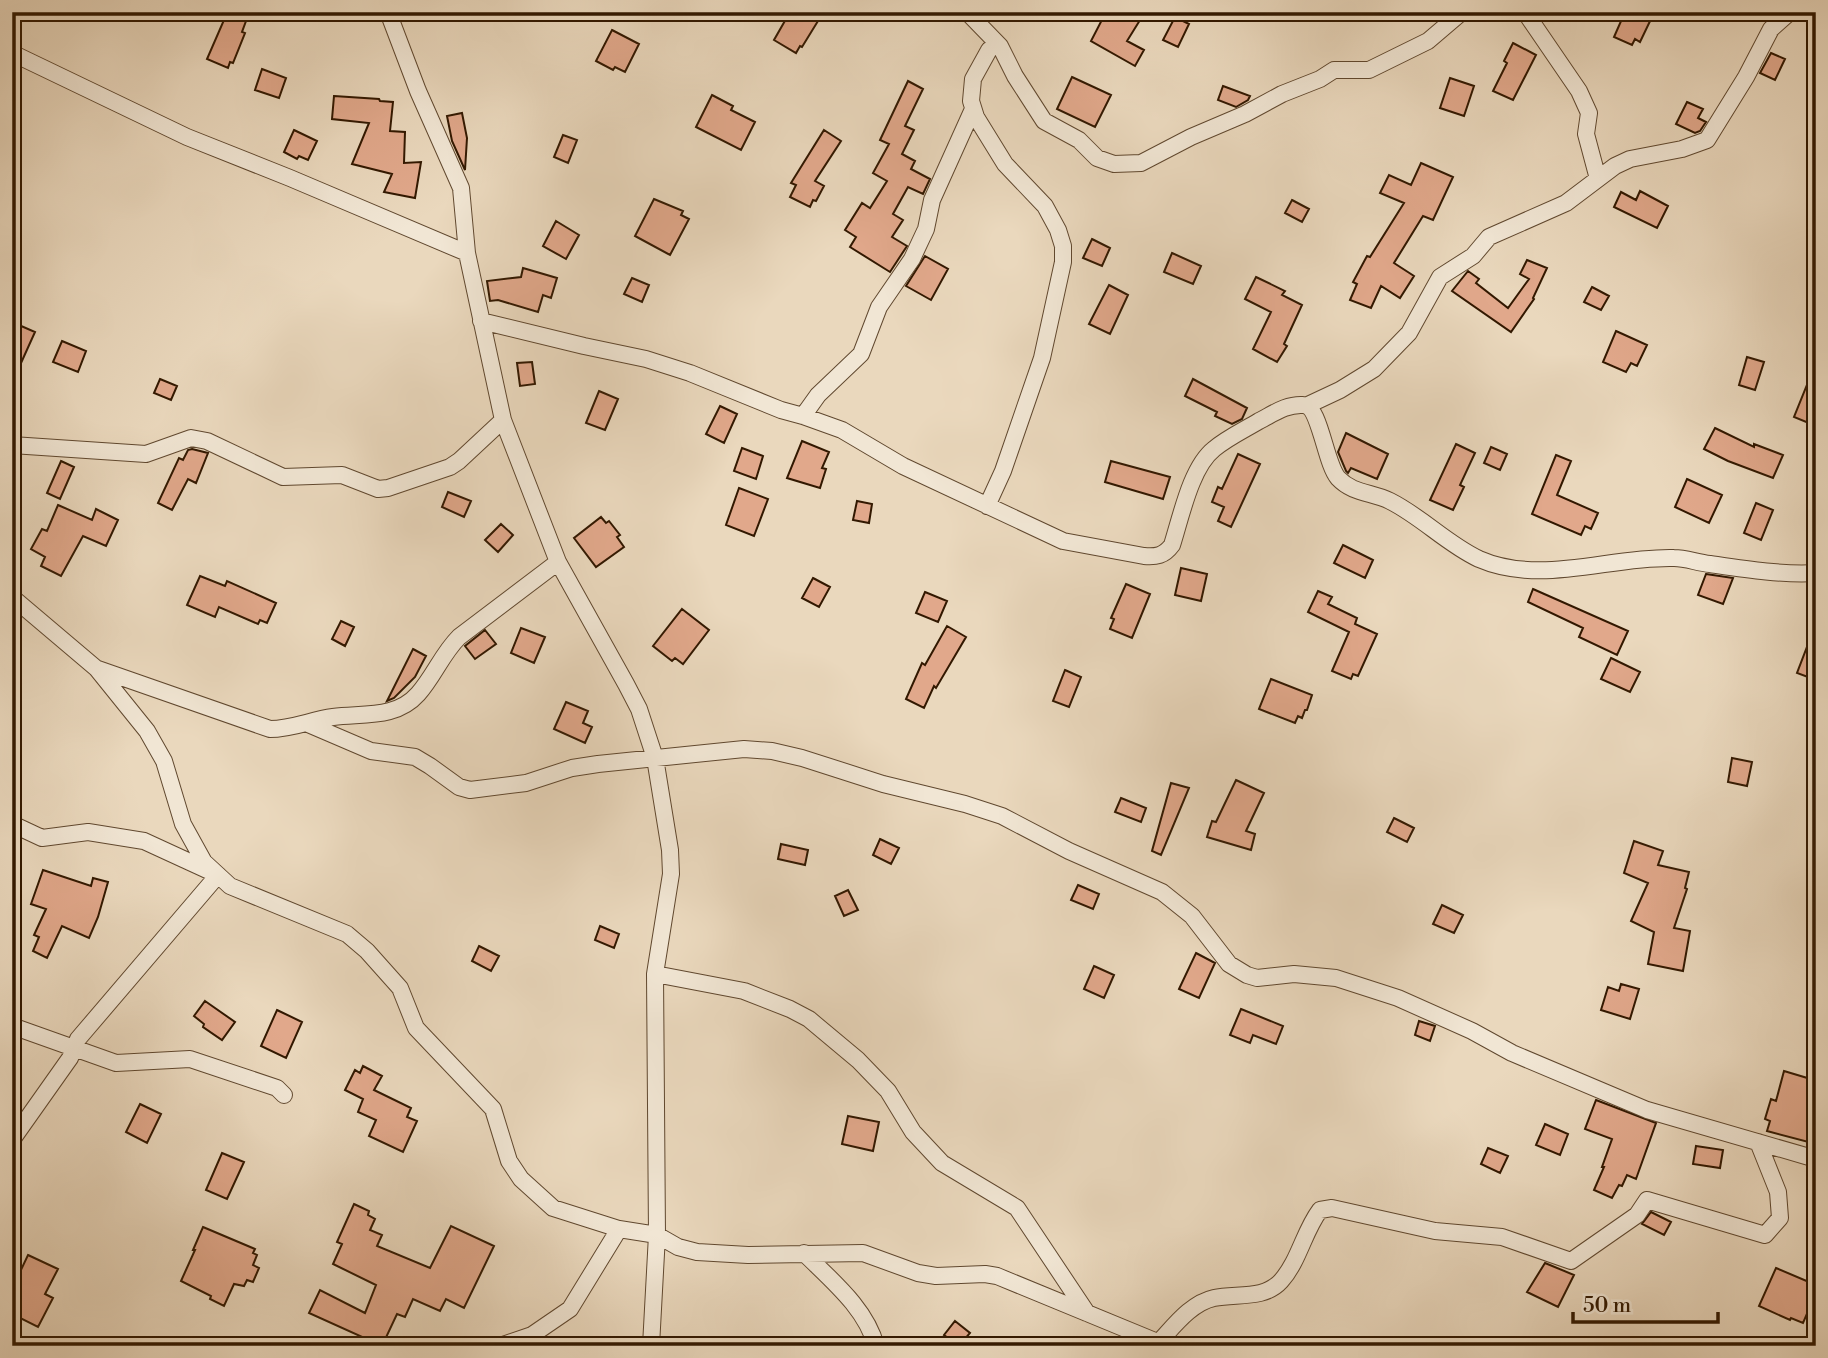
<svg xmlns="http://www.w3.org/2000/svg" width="1828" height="1358" viewBox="0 0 1828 1358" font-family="'Libre Bodoni',serif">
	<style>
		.building { fill: #e1a88b; stroke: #321800; stroke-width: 2 }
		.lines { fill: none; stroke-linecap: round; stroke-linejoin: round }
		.minor-casing { stroke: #60482f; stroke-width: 18 }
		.minor { stroke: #f1e6d4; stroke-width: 16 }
	</style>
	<rect width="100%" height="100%" fill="#ead8bd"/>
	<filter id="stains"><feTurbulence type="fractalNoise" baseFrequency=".00286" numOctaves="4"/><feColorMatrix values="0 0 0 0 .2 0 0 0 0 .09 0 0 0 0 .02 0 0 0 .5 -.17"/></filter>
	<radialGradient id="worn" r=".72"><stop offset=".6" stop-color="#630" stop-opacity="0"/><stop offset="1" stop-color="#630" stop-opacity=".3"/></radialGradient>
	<path class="building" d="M790,12H799L818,21L802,47L800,46L796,53L774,40Z
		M1106,12H1145L1127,41L1144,50L1135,66L1091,41Z
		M1625,12H1640L1652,17L1640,42L1635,39L1632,45L1614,37Z
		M227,13L246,21L242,32L245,33L233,63L230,62L228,68L207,59Z
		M1175,17L1189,24L1178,47L1163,40Z
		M612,30L639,44L625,72L615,67L613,70L596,61Z
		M1513,43L1536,55L1513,100L1493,91L1507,63L1504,61Z
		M1771,53L1785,59L1775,80L1760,73Z
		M262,69L286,78L279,98L255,90Z
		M1072,77L1111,95L1095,127L1057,109Z
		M1450,78L1474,86L1464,116L1440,108Z
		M908,81L923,89L905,126L914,130L902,154L915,161L911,169L930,179L923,194L908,187L893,214L903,220L892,237L907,246L890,272L850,247L856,237L845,230L862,203L870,208L887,181L873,173L889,144L880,140Z
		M1223,86L1250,96L1248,100L1236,107L1218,100Z
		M712,95L733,106L731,110L755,122L741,150L696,127Z
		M334,96L379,99L380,101L393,102L390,131L405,132L404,163L421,162L415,198L384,192L392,174L352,164L369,123L332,119Z
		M1687,102L1703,109L1698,118L1706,122L1700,131L1695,133L1676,124Z
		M462,113L467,138L465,170L452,141L447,116Z
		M294,130L317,141L308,160L299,156L297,159L284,152Z
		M824,130L841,141L815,181L824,186L816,201L813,200L810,207L790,197L796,185L791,183Z
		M563,135L577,140L568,163L554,157Z
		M1421,163L1453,177L1433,220L1423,216L1394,263L1414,276L1400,298L1381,286L1371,308L1350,300L1357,284L1353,282L1367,256L1370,257L1404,203L1380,193L1389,175L1411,185Z
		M1640,191L1668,206L1657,228L1614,207L1621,192L1636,200Z
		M654,199L683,211L681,215L689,219L670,255L635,236Z
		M1292,200L1309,209L1302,222L1285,213Z
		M556,221L579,235L566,259L543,246Z
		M1092,239L1110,248L1102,266L1083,258Z
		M1172,253L1201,266L1193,284L1164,272Z
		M925,256L948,269L931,300L906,286Z
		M1527,260L1547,268L1533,298L1534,299L1511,332L1452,291L1468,271L1479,279L1476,283L1508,308L1529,279L1520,274Z
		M523,268L557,278L551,298L543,295L538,312L498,300L490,301L487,281L521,277Z
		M1256,277L1285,291L1282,295L1302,305L1284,344L1287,346L1277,362L1253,349L1271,312L1245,299Z
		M632,278L649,285L642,302L624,294Z
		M1109,285L1128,295L1110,334L1089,324Z
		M1592,287L1609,296L1601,310L1584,302Z
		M12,322L35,332L12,383Z
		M1616,331L1647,345L1637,366L1631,363L1626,372L1603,362Z
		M62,341L86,351L78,372L53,362Z
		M1747,357L1764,362L1755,390L1739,385Z
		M532,362L535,384L520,386L517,363Z
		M1815,365H1816V426L1794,417Z
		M160,379L177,386L171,400L154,393Z
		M1193,379L1247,408L1242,419L1232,424L1215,416L1217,412L1185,396Z
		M599,391L618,399L605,430L586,423Z
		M720,406L737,414L724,443L706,434Z
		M1715,428L1754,447V444L1783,455L1773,478L1728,461L1704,449Z
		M1346,433L1388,454L1377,479L1351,468L1348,473L1346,471L1338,452Z
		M802,441L829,452L822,468L826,469L820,488L787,478Z
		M1456,444L1475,453L1460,485L1464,487L1453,510L1430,500Z
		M1491,447L1507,454L1500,470L1484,463Z
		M742,448L763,456L756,479L734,471Z
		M192,449L208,453L196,483L188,479L172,510L158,503L179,458L183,460L188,450Z
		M1238,454L1260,464L1231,527L1218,521L1224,507L1212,502L1218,487L1222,489Z
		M1556,455L1571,461L1557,495L1598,513L1591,529L1585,526L1581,535L1532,514Z
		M61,461L74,467L60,499L47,493Z
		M1111,461L1170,477L1163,499L1105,482Z
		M1687,479L1722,495L1709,523L1675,507Z
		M739,488L768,499L754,536L726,525Z
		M448,492L471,501L464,517L442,507Z
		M857,501L872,504L869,523L853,520Z
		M1756,503L1773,510L1761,540L1744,533Z
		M58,505L92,520L96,509L118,520L106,546L83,536L61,576L41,566L45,557L31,549L42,529L47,531Z
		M601,517L606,523L609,521L620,535L617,537L624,547L596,567L574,538Z
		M501,524L513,535L498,552L485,540Z
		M1343,545L1373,560L1365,578L1334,563Z
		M1181,568L1207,574L1201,601L1175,595Z
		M1706,574L1733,578L1723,604L1698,595Z
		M200,576L225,586L227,581L276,603L267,623L260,620L258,624L219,607L215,617L187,605Z
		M813,578L830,587L819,607L802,598Z
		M1126,584L1150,594L1132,638L1110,629L1114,619L1111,618Z
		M1533,589L1628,631L1617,655L1579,637L1583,628L1528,602Z
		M1318,591L1332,597L1328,604L1357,618L1355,624L1377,634L1358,676L1353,674L1351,679L1332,671L1349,632L1308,612Z
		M925,592L947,601L938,622L916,613Z
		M682,609L709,630L683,664L675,658L672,661L653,646Z
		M341,621L354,627L345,646L332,639Z
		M947,626L966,637L936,688L934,686L924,708L906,699L922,663L925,665Z
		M1815,626H1816V680L1797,673Z
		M521,628L545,637L534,663L511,653Z
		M485,630L496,644L475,659L465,646Z
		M413,649L426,656L415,677L394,698L387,701Z
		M1611,658L1640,672L1630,692L1601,679Z
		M1065,670L1081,677L1069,707L1053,701Z
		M1271,679L1312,695L1307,710H1305L1302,718L1298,716L1295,723L1259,709Z
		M566,702L588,711L583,723L592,727L585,743L554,729Z
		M1732,758L1752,762L1747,786L1728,782Z
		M1236,780L1264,793L1246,831L1255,834L1251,850L1207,837L1212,821L1216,822Z
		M1171,783L1189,788L1161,855L1152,851Z
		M1121,798L1146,808L1141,822L1115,812Z
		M1394,818L1414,828L1407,842L1387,832Z
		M880,839L899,848L891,864L873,855Z
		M1634,841L1663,851L1658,865L1689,872L1685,888L1687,889L1674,928L1690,931L1683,971L1648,964L1654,932L1631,921L1648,883L1624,873Z
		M781,844L808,850L805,865L778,859Z
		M43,870L91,886L93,878L108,882L98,917L89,938L62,926L47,958L33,951L39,937L34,935L46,909L31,904Z
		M1078,885L1099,894L1093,909L1071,900Z
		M848,890L858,910L844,916L835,896Z
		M1442,905L1463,915L1454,933L1433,924Z
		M600,926L619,934L614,948L595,940Z
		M479,946L499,956L491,971L472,961Z
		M1196,953L1215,963L1199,998L1179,989Z
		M1094,966L1114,975L1104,998L1084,989Z
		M1621,984L1639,989L1630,1019L1601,1010L1608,987L1619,991Z
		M205,1001L235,1022L222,1040L203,1027L204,1024L194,1016Z
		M1241,1009L1283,1026L1276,1044L1253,1035L1250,1043L1230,1035Z
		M277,1010L302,1022L286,1058L261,1046Z
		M1419,1021L1435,1026L1430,1041L1415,1035Z
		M363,1066L382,1076L374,1090L411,1108L407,1117L417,1121L403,1152L369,1136L376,1120L358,1112L363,1099L345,1090L355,1070L360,1073Z
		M1784,1071L1814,1080L1810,1096L1816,1098V1144L1767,1131L1770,1121L1765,1119L1771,1099L1776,1101Z
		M1596,1100L1656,1123L1636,1179L1627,1175L1622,1186L1619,1185L1612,1198L1594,1190L1604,1167H1602L1612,1139L1585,1129Z
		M140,1104L161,1114L147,1143L126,1132Z
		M848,1116L879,1122L873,1151L842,1144Z
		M1545,1124L1568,1134L1560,1155L1536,1145Z
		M1696,1146L1723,1150L1720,1168L1693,1164Z
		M1488,1148L1508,1156L1500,1173L1481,1164Z
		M222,1153L244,1162L227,1199L206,1190Z
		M354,1204L369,1211L368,1215L375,1219L370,1230L382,1235L377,1246L430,1268L451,1226L494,1246L464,1308L446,1299L440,1311L413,1299L405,1317L397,1314L382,1346L309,1313L320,1290L365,1313L376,1285L333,1264L342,1244L337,1242Z
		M1651,1212L1671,1222L1664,1235L1642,1224Z
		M203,1227L255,1249L253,1253L257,1255L253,1265L259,1268L253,1282L247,1280L244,1286L234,1284L224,1306L210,1299L211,1296L181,1281L195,1250H193Z
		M28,1255L58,1269L45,1294L53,1298L38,1327L12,1314V1289Z
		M1545,1263L1574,1275L1558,1307L1527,1292Z
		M1776,1268L1816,1285V1293L1803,1323L1791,1318L1790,1320L1759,1306Z
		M955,1321L970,1333L959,1346L944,1335Z"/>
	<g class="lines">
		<g class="minor-casing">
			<path id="minor" d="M388,12L418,91L461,188L467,253L503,420L558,562L626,684L639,709L655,758L670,850L671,874L655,974L657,1235L651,1346
				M967,12L1000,46L1015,76L1044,121L1079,140L1097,158L1114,164L1141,163L1191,137L1245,114L1282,94L1320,79L1334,70H1369L1428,41L1462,12
				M1525,12L1579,91L1589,113L1586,134L1598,179
				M12,53L187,137L290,178L467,253
				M481,321L584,346L646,359L690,373L781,410L803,416L842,430L903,466L1063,541L1144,556C1156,557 1164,556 1172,545C1181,517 1191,467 1214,449C1227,438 1244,430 1259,421C1273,414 1286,404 1303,405C1320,405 1325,463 1338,478C1353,494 1372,492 1390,501C1422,517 1447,544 1479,559C1541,586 1610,556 1674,558C1686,558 1698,563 1710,564C1744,569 1781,575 1816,573
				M1308,405L1340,390L1374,369L1409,333L1440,277L1473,256L1489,237L1566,203L1615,166L1630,159L1682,149L1707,140L1746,77L1771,29L1790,12
				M803,416L818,395L861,354L879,307L912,259L926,229L932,200L973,109
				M12,445L146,454L191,438L207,441L283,477L342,475L378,489L388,488L450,467L459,461L503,420
				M987,506L1003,471L1042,358L1063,262V246L1058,230L1045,206L1005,164L976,117L971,101L973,79L989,50
				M12,597L97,669L147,731L164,761L183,824L204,862L230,886L347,934L367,951L400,988L416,1028L493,1109L509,1161L521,1179L553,1208L619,1229L657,1235L678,1247L697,1252L748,1255L863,1253L918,1273L936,1276L985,1274L997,1276L1167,1346
				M98,669L270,729C292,729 311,720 333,717C363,713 396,719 418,694C434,676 442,654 459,637L558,562
				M308,724L371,751L415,757L430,766L459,787L470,790L526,783L572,768L598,764L744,749L772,751L802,758L883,784L965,804L1002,816L1069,851L1162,892L1192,916L1229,964L1247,975L1257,978L1294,974L1336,978L1398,998L1472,1031L1512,1053L1647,1110L1816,1159
				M12,824L42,838L88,832L144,841L218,875L78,1039L70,1058L12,1140
				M655,974L744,991L790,1009L809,1019L858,1060L888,1091L913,1132L942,1163L1017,1208L1087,1313
				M12,1026L116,1063L190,1059L277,1088L284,1095
				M804,1253C831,1280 866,1308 876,1346
				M1159,1342C1174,1326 1191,1303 1214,1298C1236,1293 1264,1300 1281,1281C1299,1261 1304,1231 1320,1210L1332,1208L1435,1231L1502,1237L1571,1261L1637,1215L1647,1200L1765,1235L1780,1218L1778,1192L1758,1142
				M500,1346L532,1335L570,1309L619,1229"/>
		</g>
		<use href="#minor" class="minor"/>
	</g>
	<rect width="1828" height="1358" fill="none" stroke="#ead8bd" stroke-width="42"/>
	<rect x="14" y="14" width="1800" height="1330" fill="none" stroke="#321800" stroke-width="3.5"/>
	<rect x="21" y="21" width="1786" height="1316" fill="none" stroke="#321800" stroke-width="2"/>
	<path d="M1573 1312v10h145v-10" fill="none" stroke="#321800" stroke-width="3.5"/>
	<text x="1583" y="1312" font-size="21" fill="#321800" stroke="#f1e6d4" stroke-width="5" paint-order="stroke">50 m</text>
	<rect width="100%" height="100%" filter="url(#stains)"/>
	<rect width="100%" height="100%" fill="url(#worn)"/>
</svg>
